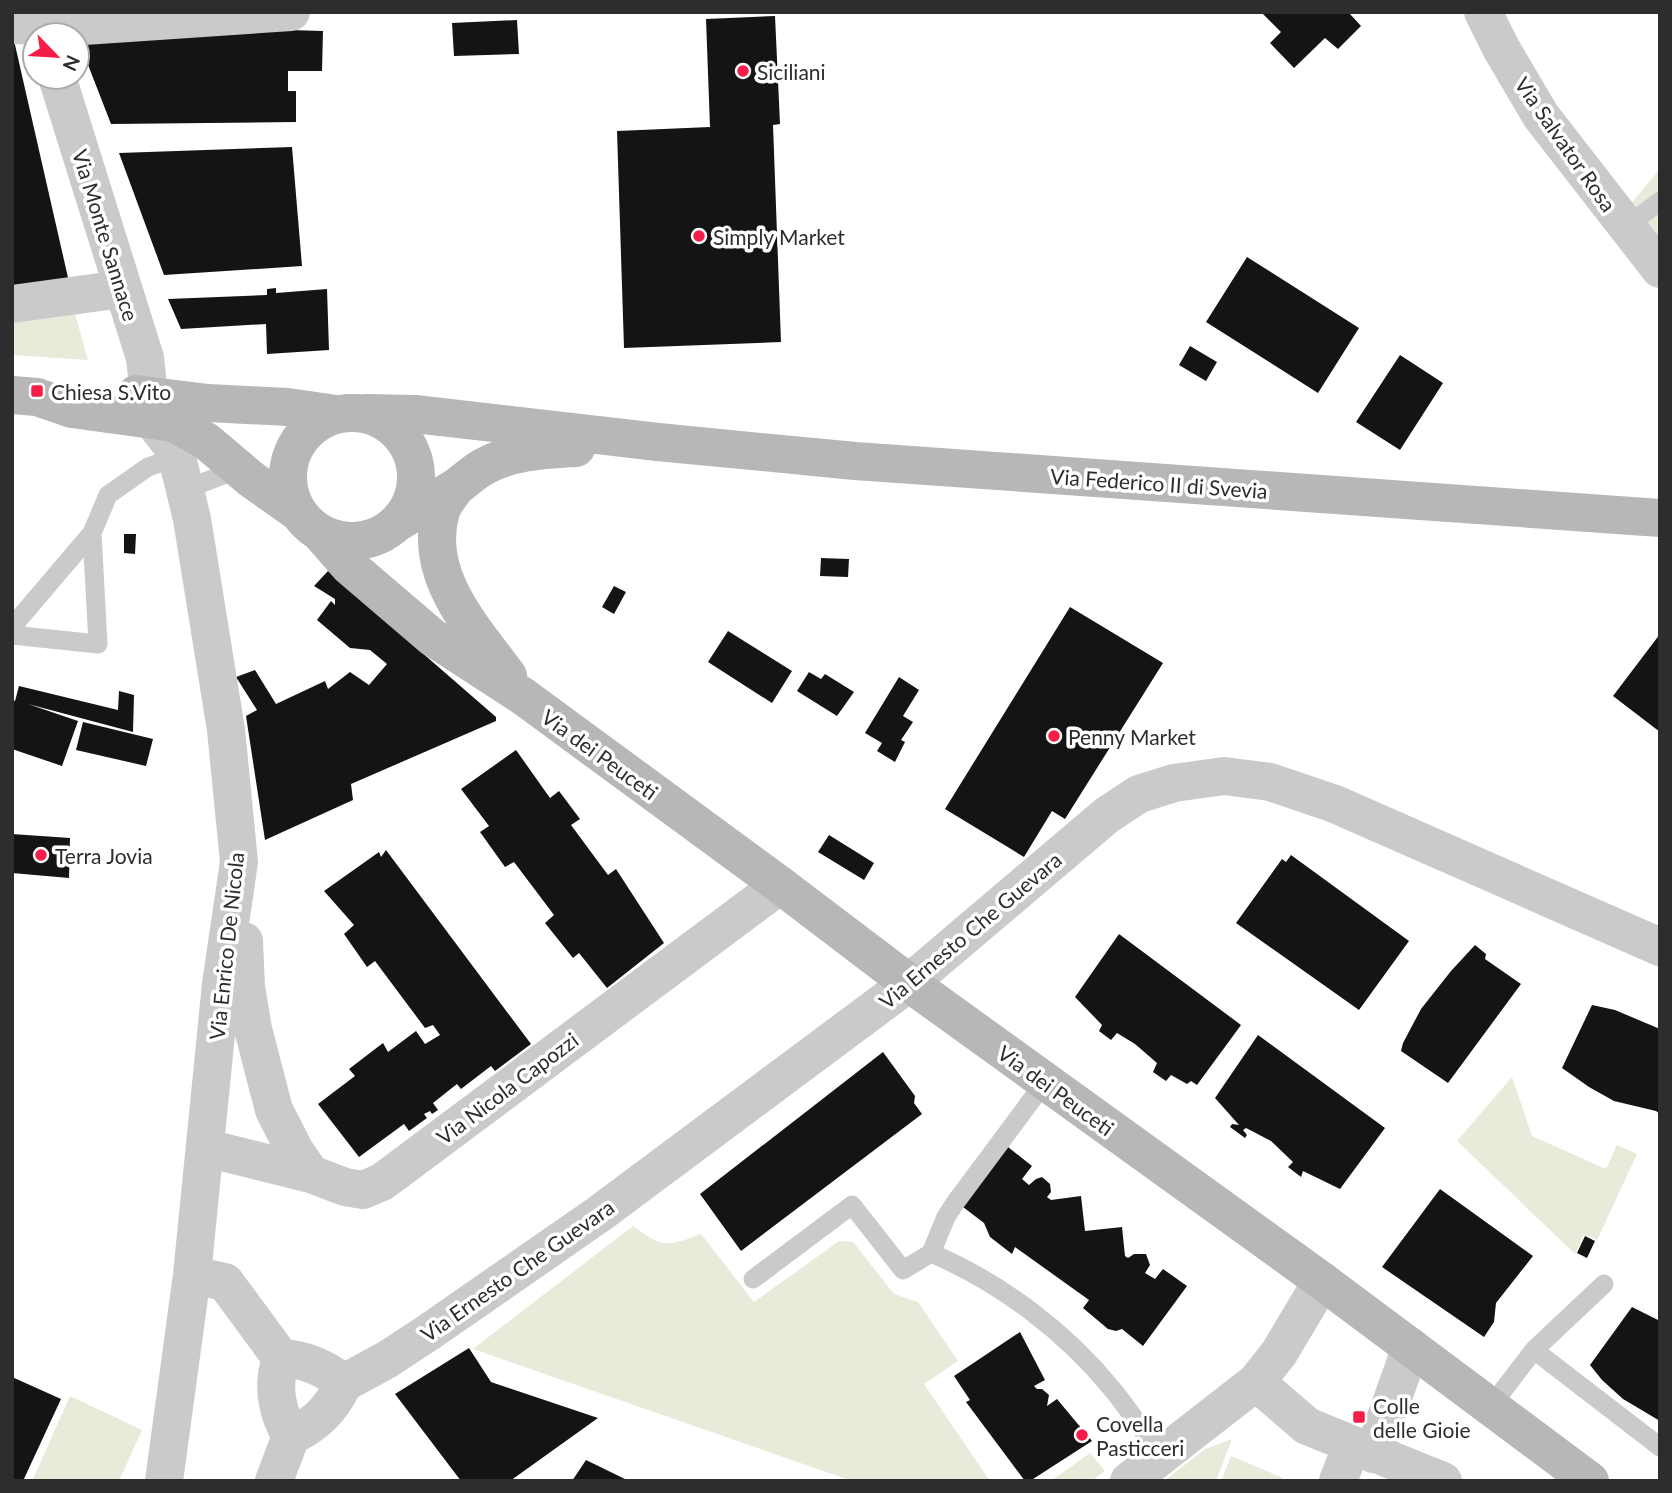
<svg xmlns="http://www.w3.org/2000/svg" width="1672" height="1493" viewBox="0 0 1672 1493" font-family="Lato,sans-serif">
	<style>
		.green { fill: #e6ecd9 }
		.building { fill: #141414 }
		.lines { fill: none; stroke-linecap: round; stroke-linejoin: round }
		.lane { stroke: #cacaca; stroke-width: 19 }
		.street { stroke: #cacaca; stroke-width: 38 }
		.secondary { stroke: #b7b7b7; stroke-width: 38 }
		.poi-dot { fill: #f61d48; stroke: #fff; stroke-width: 2.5 }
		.labels { text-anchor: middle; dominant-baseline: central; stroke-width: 7; stroke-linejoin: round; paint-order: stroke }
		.poi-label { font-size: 21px; fill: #2d2d2d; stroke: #fff; text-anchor: start }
		.street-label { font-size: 21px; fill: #2d2d2d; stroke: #fff }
	</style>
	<rect width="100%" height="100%" fill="#fff"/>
	<path class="green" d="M1660,169V242L1629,206Z
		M75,314L88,360L12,355V319Z
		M1512,1077L1532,1136L1606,1169L1617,1145L1637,1154L1597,1240L1584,1234L1575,1254L1457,1141Z
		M633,1226C663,1248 667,1247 701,1234L754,1302L839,1241L853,1242L894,1294L918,1302L958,1361L924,1384L990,1481H852L473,1349Z
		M70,1396L142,1430L119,1481H32Z
		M1232,1439L1216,1481H1164L1205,1449Z
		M1090,1453L1105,1471L1092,1481H1051Z
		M1231,1456L1283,1478L1282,1481H1221Z"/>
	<path class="building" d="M1261,12H1352L1350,14L1361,26L1338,49L1325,38L1294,68L1270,43L1281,32Z
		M775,16L780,124L773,125L781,342L624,348L617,131L710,127L706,19Z
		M517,20L519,54L454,56L452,23Z
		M289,30L323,31L322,71H288V91H296V122L111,124L78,39Z
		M12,36H13L69,282L12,286Z
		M292,147L302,266L164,275L119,153Z
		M1247,257L1359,328L1318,393L1206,322Z
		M276,288V293L327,289L329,350L267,354L266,324L181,329L168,299L267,295V289Z
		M1190,346L1217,362L1206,381L1179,365Z
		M1400,355L1443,383L1400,450L1356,422Z
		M124,534H136L135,554L124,553Z
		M821,558L849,559L848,577L820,576Z
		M328,571L496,717V721L351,784L353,800L265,840L246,716L257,710L236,677L255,670L276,704L325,681L328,689L350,672L369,685L387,664L370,650L350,648L317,620L331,601L335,605V599L314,586Z
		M614,586L626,592L614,614L602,607Z
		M1070,607L1163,663L1065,819L1052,811L1024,857L945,809Z
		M728,631L792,671L772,703L708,662Z
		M1660,634V732L1613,696Z
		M809,672L821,679L825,674L854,692L837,716L797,691Z
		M899,677L919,690L903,716L913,722L901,740L905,742L895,762L877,751L882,743L865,733Z
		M19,686L118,710L119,691L134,695L133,732L28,704L78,721L62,766L12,749V700L15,701Z
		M83,722L153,739L146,766L76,750Z
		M516,750L550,798L559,791L580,819L571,825L608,875L616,869L664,943L607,988L579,953L573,958L545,923L554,915L514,862L505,867L480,832L489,826L461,789Z
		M12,834L70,838L69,878L12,873Z
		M829,835L874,863L864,880L818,852Z
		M386,850L531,1044L495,1071L491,1066L461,1089L457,1084L433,1103L438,1110L432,1114L430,1111L424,1114L427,1118L409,1131L404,1124L359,1157L318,1104L355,1076L349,1069L383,1043L388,1052L416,1031L425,1044L440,1035L433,1025L425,1028L375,961L367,967L344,934L354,925L324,891L379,852L381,857Z
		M1291,855L1409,941L1359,1010L1236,923L1282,859L1286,862Z
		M1119,934L1241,1025L1197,1085L1191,1081L1187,1084L1171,1075L1166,1081L1153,1072L1157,1063L1135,1044L1117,1033L1111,1040L1099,1031L1102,1025L1075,997Z
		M1475,945L1486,954L1485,959L1521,984L1448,1083L1401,1051L1403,1043L1421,1009L1451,971Z
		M1592,1005L1615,1010L1660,1029V1114L1656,1111L1614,1101L1589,1087L1562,1068Z
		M1258,1035L1385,1128L1340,1189L1303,1171L1301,1177L1288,1167L1293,1162L1271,1141L1246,1128L1243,1130L1247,1135L1245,1138L1230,1127L1232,1124L1239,1125L1215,1098Z
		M883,1052L915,1096L914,1103L922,1114L741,1251L700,1194Z
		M1008,1147L1032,1166L1022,1179L1029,1185L1036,1179L1042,1177L1050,1184L1051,1192L1047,1197L1051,1200L1081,1196L1085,1231L1122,1227L1125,1256L1128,1258L1134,1254H1146L1150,1265L1145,1273L1155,1279L1163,1269L1187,1286L1143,1346L1122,1329L1116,1331L1108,1329L1083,1308L1089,1300L1015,1247L1012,1254L990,1237L984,1223L963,1207Z
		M1440,1189L1533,1256L1496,1303L1494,1322L1484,1337L1382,1267Z
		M1585,1236L1595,1241L1587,1258L1577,1253Z
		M1632,1307L1660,1321V1421L1623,1399L1602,1380L1590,1365Z
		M1020,1332L1045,1380L1034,1386L1037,1389H1042L1049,1395L1047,1406L1057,1399L1092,1441L1030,1481H1025L966,1402L970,1400L954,1376Z
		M469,1348L491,1382L598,1418L510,1481H461L395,1394Z
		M12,1377L61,1399L23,1481H12Z
		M586,1460L629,1481H572Z"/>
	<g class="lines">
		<path class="lane" d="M1626,227L1660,201
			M186,489L239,469
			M12,627L92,533L108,495L148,467L177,457
			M12,635L98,644L92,533
			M931,1253L946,1217L955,1203L1045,1082
			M753,1279L852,1205L903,1270L931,1253C1001,1283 1065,1331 1113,1390C1130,1411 1145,1434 1161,1456
			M1534,1350L1604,1284
			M1491,1406L1534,1350L1660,1447"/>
		<path class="street" d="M1483,12L1501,48L1541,116L1660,269
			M12,25L69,27L291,12
			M57,77L145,358L149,395
			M12,304L122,289
			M152,420L170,443L177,457L192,519L226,730L239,862L221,984L192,1275L164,1481
			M244,941L246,987L253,1029L274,1110L295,1151L311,1174
			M206,1148L311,1174L345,1187L363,1190L382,1182L780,885
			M192,1275L225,1282L281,1358
			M281,1358C272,1384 276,1412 291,1436
			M281,1358C305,1359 325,1368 344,1383
			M1256,1382L1307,1426L1443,1481
			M344,1383L388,1359L429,1332L599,1214L909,983L1107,815L1139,794L1174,783L1224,776L1270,782L1335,804L1660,947
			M1373,1454L1411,1347
			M274,1481L291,1436C317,1424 331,1409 344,1383
			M1129,1481L1256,1382L1279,1353L1322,1281
			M1338,1481L1352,1445"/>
		<path class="secondary" d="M136,394L208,403L288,407L336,414
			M12,395L37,397L72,409L174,423L206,441L251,479L299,513
			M288 477a64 64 0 1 1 128 0a64 64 0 1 1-128 0Z
			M366,413L415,414L658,442L855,461L1660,518
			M456,487C451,495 444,502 441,511C422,575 473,628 508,676
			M397,523C416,511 435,500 453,489C464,482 473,472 485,466C513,451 545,450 576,448
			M321,534L349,566L432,637L524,697L780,885L909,983L1322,1281L1590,1481"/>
	</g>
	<g class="poi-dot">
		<circle cx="743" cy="71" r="7"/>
		<circle cx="699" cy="236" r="7"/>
		<rect x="30" y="384" width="14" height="14" rx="3.5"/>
		<circle cx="1054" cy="736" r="7"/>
		<circle cx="41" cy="855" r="7"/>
		<rect x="1352" y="1410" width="14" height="14" rx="3.5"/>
		<circle cx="1082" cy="1435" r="7"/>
	</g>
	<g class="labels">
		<g class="poi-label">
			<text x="757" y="71">Siciliani</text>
			<text x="713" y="236">Simply Market</text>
			<text x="51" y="391">Chiesa S.Vito</text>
			<text x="1068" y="736">Penny Market</text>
			<text x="55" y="855">Terra Jovia</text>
			<text x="1373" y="1405">Colle<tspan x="1373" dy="24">delle Gioie</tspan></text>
			<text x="1096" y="1423">Covella<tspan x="1096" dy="24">Pasticceri</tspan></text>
		</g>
		<g class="street-label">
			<text transform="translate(1566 144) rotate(55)">Via Salvator Rosa</text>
			<text transform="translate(106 235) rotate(73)">Via Monte Sannace</text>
			<text transform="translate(1159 483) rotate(4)">Via Federico II di Svevia</text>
			<text transform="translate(600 754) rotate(36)">Via dei Peuceti</text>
			<text transform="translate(970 930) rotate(-40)">Via Ernesto Che Guevara</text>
			<text transform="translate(226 946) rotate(-84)">Via Enrico De Nicola</text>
			<text transform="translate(507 1088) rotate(-37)">Via Nicola Capozzi</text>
			<text transform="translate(1056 1090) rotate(36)">Via dei Peuceti</text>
			<text transform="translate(517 1270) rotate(-35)">Via Ernesto Che Guevara</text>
		</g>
	</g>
	<rect width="1672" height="1493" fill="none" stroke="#2d2d2d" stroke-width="28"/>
	<g transform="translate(56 56) rotate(115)"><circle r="33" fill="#ffffff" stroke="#ababab" stroke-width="2"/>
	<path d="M0-5L12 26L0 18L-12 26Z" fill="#f61d48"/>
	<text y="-10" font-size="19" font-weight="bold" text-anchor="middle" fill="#2d2d2d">N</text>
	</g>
</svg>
